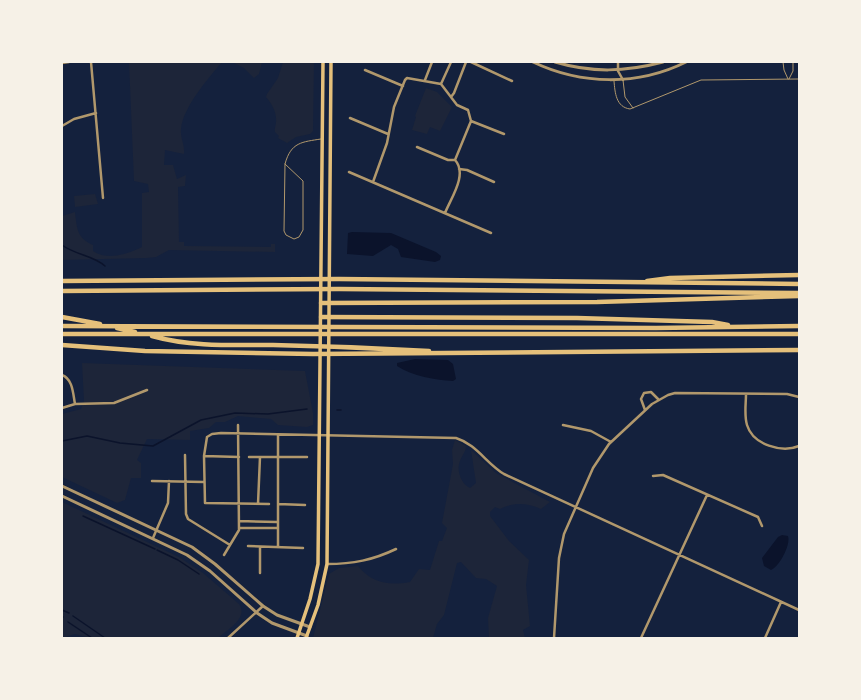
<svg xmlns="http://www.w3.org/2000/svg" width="861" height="700" viewBox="0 0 861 700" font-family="Roboto,sans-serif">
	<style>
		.green { fill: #1d2539 }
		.water { fill: #0b132b }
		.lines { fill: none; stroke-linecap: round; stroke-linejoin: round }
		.stream { stroke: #0b132b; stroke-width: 1.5 }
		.service { stroke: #b1986c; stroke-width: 1 }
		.minor { stroke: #b1986c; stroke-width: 2.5 }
		.tertiary { stroke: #b1986c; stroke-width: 3 }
		.secondary { stroke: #e5c07b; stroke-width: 3.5 }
		.motorway { stroke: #e5c07b; stroke-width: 4.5 }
	</style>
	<rect width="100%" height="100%" fill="#14213d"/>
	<path class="green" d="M129,62H222C208,79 183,107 181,129C180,137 185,145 184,154L165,150L164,165H173L177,179L186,175L185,186L178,187L179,242H184V246L271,247V244H275V252L169,250L156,257L146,258L62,260V216L75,212C77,229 77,238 93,245V251C107,261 128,254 142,247V193L149,192L148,184L134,181Z
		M232,62H262L259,74L254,78L244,68Z
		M283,62H314L313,131L310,134L296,137L287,143L278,138L279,136L275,132C274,128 276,126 276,122C277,113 272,104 266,97L267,94L278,78Z
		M426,88L437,92L452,107L440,131L430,127L427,134L412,130L416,117L415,116Z
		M95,194L98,204L75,207L74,196Z
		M82,363L305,371L313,413V425L307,427L278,425L271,419L238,416L225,422H216L209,428L190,431V440L147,439L137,460L141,463V478H131L125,500L117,503L62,477V414L81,409L84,401Z
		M455,440L466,446C466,452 462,455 460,461C456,470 461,484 470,488L476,483L471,450L496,473L550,502L541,509C527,503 513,502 500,509L495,507L490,512V516L509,541L529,560L526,585L530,626L523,630L525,638H489L488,618L497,586L486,579L476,578L461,562L457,563L444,615L437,624L433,638H313L329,574L339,568L358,566C372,583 388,586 410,582L419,569L430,570L439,541H442L447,528L442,523L453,464L452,450Z
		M62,502L179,557L203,573L239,604C249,618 227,630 218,638H89L75,634L62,638Z"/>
	<path class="water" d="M352,232L391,233L436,252L441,256L440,260L435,262L401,257L398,249L391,245L373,256L347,254L348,233Z
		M415,359L448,360L453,364L456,379L453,381C436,380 412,376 397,366V363Z
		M782,535L788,536C791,545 779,567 771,570L764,566L762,558L778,537Z"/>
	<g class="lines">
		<path class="stream" d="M62,245C75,255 93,255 105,266
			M337,410H341
			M62,441L87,436L120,443L153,446L201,420L235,413L268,414L307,409
			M83,516L155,549
			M157,550L178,560L199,574
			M62,610L69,613
			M73,616L105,638
			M62,617H63
			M68,622L92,638"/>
		<path class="service" d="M783,62L784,70L788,79
			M789,79L793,71V62
			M623,80L625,97L633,108
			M614,81C615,93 616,107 630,109L701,80L799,79
			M285,164L303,181V230L299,237L294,239L286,235L284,231L285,164C291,142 302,142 321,139"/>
		<path class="minor" d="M91,62L103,198
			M471,62L512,81
			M618,62V71L623,80
			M62,63L69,62
			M365,70L403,86
			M425,80L432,62
			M441,84L457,105L468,110L471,121L455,160C468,174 451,198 445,213
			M441,84L451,62
			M451,97L454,93L466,62
			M350,118L388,134
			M471,121L504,134
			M62,126L74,119L96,113
			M417,147L448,160H455
			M459,169L467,170L494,182
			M349,172L491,233
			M373,182L387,143L394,107L405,80L407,78L441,84
			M62,375C73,379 73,394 75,404
			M746,394C746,404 744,415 747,425C753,445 782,453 799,446
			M62,408L75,404L114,403L147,390
			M645,410L641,399L644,393L651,392L658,399
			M563,425L591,431L611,442
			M278,435V547
			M185,455L186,514L188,519L230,545
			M204,456L239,457
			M249,457H307
			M653,476L663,475L758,517L762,526
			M152,481L204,482
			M258,504L260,457
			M269,504L205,503L204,456L207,437L212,434L221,433L456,438C476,444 487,464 504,474L799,610
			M278,504L305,505
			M239,521L277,522
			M239,528H277
			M153,538L168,503L169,481
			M248,546L303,548
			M260,547V573
			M224,555L239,530L238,425
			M327,564C353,564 373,560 396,549
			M228,638L263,606
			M554,638L559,558L564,534L593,468L609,444L652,404L668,395L675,393L787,394L799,397
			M641,638L707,495
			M765,638L781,602"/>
		<path class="tertiary" d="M533,62C581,85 638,86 686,62
			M555,62C592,73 625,72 663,62
			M62,486L192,547L215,564L263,606L277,615L310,627
			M62,496L187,555L210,571L257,613L272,623L307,636"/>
		<path class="secondary" d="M297,638L310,599L318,564L323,62
			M306,638L318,605L327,564L331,62"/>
		<path class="motorway" d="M62,281L339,279L799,284
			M647,281L670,278L799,275
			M62,291L339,289L799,293
			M321,303L597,302L799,296
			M62,317L100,324
			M321,317L577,318L712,322L728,325
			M62,326L656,328L799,326
			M117,328L135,332
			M62,334H799
			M152,336C191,347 232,345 273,345C325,346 377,348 429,351
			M62,345L145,351L313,354L799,350"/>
	</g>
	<rect width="861" height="700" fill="none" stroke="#f6f1e7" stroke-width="126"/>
</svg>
